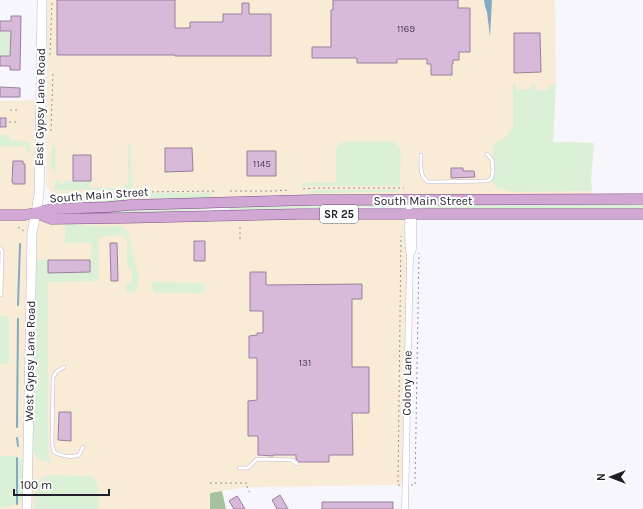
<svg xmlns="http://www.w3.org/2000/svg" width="643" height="509" viewBox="0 0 643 509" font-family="Karla,sans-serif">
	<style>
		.commercial { fill: #f8ecd7 }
		.green { fill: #dcf0d8 }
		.forest { fill: #a6c29f }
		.water { fill: #83a9c3 }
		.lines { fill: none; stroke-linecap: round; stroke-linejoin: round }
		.stream { stroke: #83a9c3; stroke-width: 2 }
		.building { fill: #d8b9da; stroke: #98809a }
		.lane-casing { stroke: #c1b7d8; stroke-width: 4 }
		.street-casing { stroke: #c1b7d8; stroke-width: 7 }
		.secondary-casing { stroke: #c1b7d8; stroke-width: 10 }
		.primary-casing { stroke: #7f5186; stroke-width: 11 }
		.path { stroke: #96939d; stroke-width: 1; stroke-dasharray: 2 3; stroke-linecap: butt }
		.lane { stroke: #fff; stroke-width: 3 }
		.street { stroke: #fff; stroke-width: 6 }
		.secondary { stroke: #fff; stroke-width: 9 }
		.primary { stroke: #d1a7d4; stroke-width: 10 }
		.labels { text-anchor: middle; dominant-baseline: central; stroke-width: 4; stroke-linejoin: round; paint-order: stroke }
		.number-label { font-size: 10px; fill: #4f4456 }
		.shield { fill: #fff; stroke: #64616a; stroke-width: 1 }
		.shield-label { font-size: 11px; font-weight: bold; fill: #211d2a }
		.street-label { font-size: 12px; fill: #211d2a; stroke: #fff }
	</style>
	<rect width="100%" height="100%" fill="#f8f6fd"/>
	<path class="commercial" d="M47,0H555L556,84L553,142L594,143L591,180L592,195H284L59,203L46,185Z
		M41,100L36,213L51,219L409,214L405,486H396V485L247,487L210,493V509H0V101Z"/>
	<path class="green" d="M0,31L11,32L10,56H0Z
		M513,84H516V90L531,89L532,84H535L536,90H548L549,85L556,84L553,142L594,143L591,180L592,191L511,192L497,188L493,184V144C502,141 508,135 513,127Z
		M0,135H9L10,140L25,141L30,142V153L26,152V146H0Z
		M392,141L398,145L401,150L400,186H311L302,187L301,185V183H304L336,182V149L340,143L344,142Z
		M52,143L56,148L55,176L51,166Z
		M128,143L131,145L132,190H55V180H59L60,183H65L66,180L91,181L90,188H122L125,185H128Z
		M317,190H399L396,192L311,193L308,192Z
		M143,193H213L211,196L207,199L152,200L145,197Z
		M57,194H133L129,199L125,201L67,203L57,197Z
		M287,205H401L398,207L292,208L285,211L236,212L229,209V207Z
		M425,205H643V211L425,209L421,207Z
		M209,207L210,209L179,211L161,214L54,216V213H98L130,209Z
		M67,223L88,226H122L129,234L131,249L138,273V288L132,293L126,291V283H132V268L127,267V240L122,235L104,236L98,239V281L48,282V449L51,462C39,462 38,460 33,450L35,262L40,260H48L49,273L90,272L92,243H65V226Z
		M153,282L203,283L205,285L206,288L204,292L200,293H155C152,289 151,287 153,282Z
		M0,316H9V364H0Z
		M0,456H15C18,458 21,458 24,461L23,501L13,505L12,507H0Z
		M49,475L91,476C102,483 98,497 98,509H34C35,494 32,479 49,475Z"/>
	<path class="forest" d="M222,491L226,509H210V493Z"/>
	<path class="water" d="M484,0H492L490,37L487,12L485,6Z"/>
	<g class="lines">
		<path class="stream" d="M18,305L20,244
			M17,427L18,319
			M17,438L18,446
			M17,504V458"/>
	</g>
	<path class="building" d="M57,0H175V28H190V22H223V14H242V3H249V14H271V56H175V55H57Z
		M333,0H458V8H470V52H459V60H453V64H452V75H431V64H427V59H397V63H357V58H312V47H331V10H333Z
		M11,16H21L20,70H10V66H0V56H10L11,31H0V21H11Z
		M514,33H540L541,72L514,73Z
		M0,87L20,88V97H0Z
		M0,118H6V127H0Z
		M165,148H192L193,171L165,172Z
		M247,151H276V176H247Z
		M73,155H91V181H73Z
		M13,161H23V164H25V184H13V182H12Z
		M451,168H463V171H474L475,177L451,178Z
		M194,241H205V261H194Z
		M110,243H117L118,281H111Z
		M48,260H90V272L48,273Z
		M250,272H266V285L362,284V299H352V367H369V413H352L353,455H329V462H299L296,459V455H273V456L258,455V436H248V401L257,400V358H249V336L257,335V333H263V311H250Z
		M59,412H71V441L58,440Z
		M280,495L288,509H277L272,500Z
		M237,496L238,497L245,509H234L229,501Z
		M322,502H393V509H322Z"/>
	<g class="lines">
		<g class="lane-casing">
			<path id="lane" d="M421,155C421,165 419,176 428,182L487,181L491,179L492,176L493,170L492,160L487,154
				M0,248L2,251L1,295
				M64,367L56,372L53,378L52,444L54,452C62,456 69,458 79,455L83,447
				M239,468H248L257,459L292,460L297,464"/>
		</g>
		<g class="street-casing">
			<path id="street" d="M410,256L413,249V214
				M405,509L410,256C406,238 409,218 409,200"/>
		</g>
		<g class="secondary-casing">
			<path id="secondary" d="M27,509L32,232L36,213L39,194L40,155L42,0"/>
		</g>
		<g class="primary-casing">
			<path id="primary" d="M36,213L51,219L124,218L301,214H643
				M0,215H25L52,209L108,207L130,205L313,200L643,199"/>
		</g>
		<path class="path" d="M50,55L52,0
			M10,110H18
			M9,122H18
			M51,131L53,72
			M303,189L316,188H404
			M230,191H273L290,190
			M142,192L215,191
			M18,227L24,231
			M240,227V239L242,240
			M210,483H247V487L250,493
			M400,485H398L401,236
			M411,485H415L419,253"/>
		<use href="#lane" class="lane"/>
		<use href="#street" class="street"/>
		<use href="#secondary" class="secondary"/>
		<use href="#primary" class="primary"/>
	</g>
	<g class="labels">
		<g class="number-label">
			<text x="406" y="29">1169</text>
			<text x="262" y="164">1145</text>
			<text x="305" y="363">131</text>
		</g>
		<rect class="shield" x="320" y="205" width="38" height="18" rx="3"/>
		<g class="shield-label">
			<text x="339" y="214">SR 25</text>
		</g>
		<g class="street-label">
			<text transform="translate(40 107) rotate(-89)">East Gypsy Lane Road</text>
			<text transform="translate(99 195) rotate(-4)">South Main Street</text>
			<text x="423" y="201">South Main Street</text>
			<text transform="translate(30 361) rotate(-89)">West Gypsy Lane Road</text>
			<text transform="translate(407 383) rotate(-89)">Colony Lane</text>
		</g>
	</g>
	<g transform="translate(611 477) rotate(270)" stroke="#ffffff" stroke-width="3" paint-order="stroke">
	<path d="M0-3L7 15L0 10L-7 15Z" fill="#211d2a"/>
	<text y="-6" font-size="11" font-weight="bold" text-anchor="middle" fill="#211d2a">N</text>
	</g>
	<path d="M14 489v6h95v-6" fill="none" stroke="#211d2a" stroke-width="2"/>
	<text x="20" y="489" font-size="12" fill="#211d2a" stroke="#ffffff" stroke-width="3" paint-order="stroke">100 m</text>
</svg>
